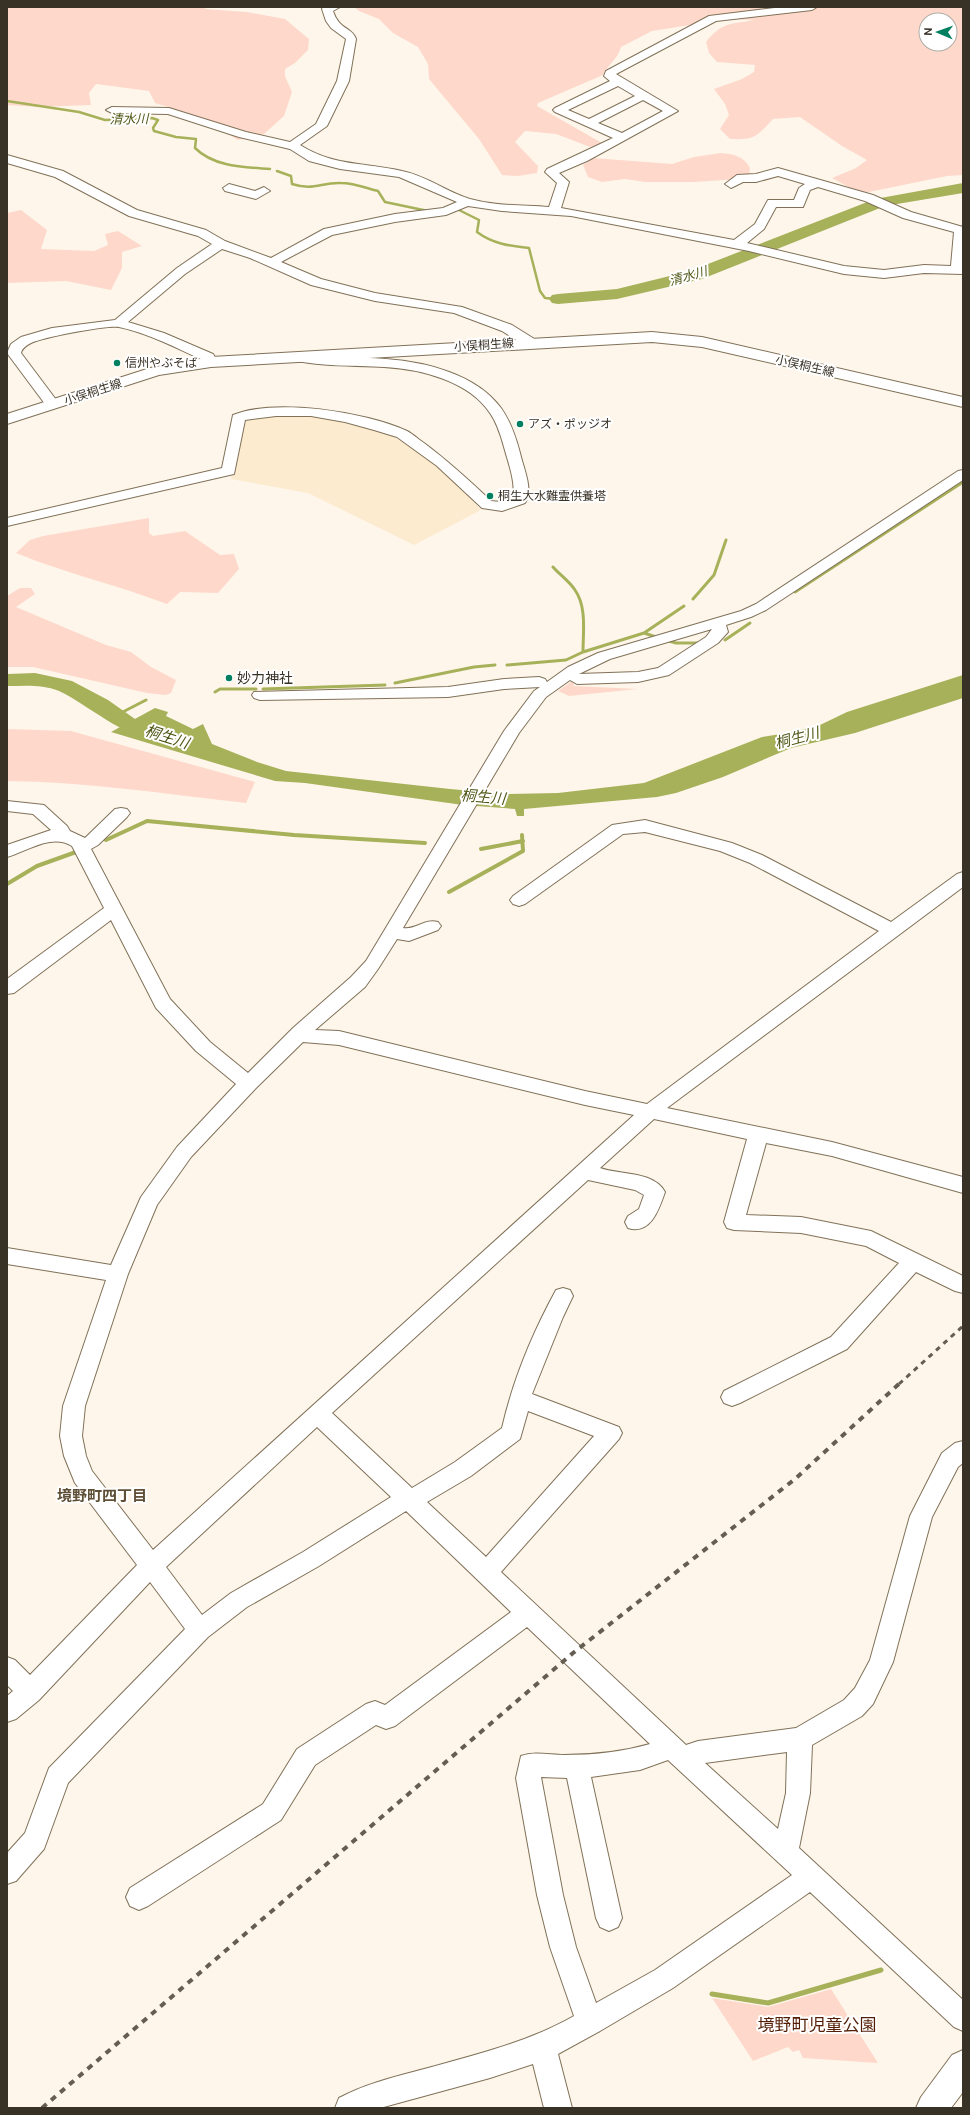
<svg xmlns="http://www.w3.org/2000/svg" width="970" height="2115" viewBox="0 0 970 2115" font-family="'DM Sans','Noto Sans JP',sans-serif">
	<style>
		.built { fill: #fdebcf }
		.green { fill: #fed9cb; fill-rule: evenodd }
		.water { fill: #a7b159 }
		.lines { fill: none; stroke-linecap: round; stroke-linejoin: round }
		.stream-far3 { stroke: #a7b159; stroke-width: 2.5 }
		.stream-far2 { stroke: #a7b159; stroke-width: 3 }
		.stream-far1 { stroke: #a7b159; stroke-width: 4 }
		.stream { stroke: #a7b159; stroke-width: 5 }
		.river { fill: #a7b159; fill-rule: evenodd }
		.minor-casing { stroke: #817158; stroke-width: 2 }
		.major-casing { stroke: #817158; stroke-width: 2 }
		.minor { fill: #fff; fill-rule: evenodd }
		.major { fill: #fff; fill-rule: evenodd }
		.rail-far1 { stroke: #645d52; stroke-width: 3; stroke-dasharray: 5 5; stroke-linecap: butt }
		.rail { stroke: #645d52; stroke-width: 4; stroke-dasharray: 6 6; stroke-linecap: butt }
		.poi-dot { fill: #008061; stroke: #fff; stroke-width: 1.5 }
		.labels { text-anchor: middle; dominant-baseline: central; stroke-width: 4; stroke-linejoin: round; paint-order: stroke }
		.far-street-label { font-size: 12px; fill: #383126; stroke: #fff }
		.far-poi-label { font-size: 12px; fill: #383126; stroke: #fff; text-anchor: start }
		.far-water-label { font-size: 13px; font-style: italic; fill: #515716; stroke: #fff }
		.poi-label { font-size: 14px; fill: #383126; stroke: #fff; text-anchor: start }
		.water-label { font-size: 15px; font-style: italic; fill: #515716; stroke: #fff }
		.neighbourhood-label { font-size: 15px; font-weight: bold; fill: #5f4f37; stroke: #fff }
		.near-park-label { font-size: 17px; fill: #531e05; stroke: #fff }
	</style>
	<rect width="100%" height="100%" fill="#fef6eb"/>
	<path class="built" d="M285,415L315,416L389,434L423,455L448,474L481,510L414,545L308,493L231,479L242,422L245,419Z"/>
	<path class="green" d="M7,7H203L206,9L247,12L285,19L309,39L308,50L295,63L285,69V76L292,92L284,116L264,134L238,140L194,115L155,103L149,91L96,84L89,93L91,105L40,107L7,105Z
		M354,7H963V175L947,176L864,193L852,189L832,178L856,168L867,160L842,146L800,117L773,119C756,137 755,140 730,139L720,129L729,115L725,104L714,89L742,79L754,72L755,65L717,62L709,53L706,42C723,21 730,25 754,20L729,19L652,31L621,47C618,59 608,64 603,75L538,103L537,106L602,143L590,147L556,134L525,131L515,142L538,166L537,173L518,176L502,175L479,139L429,79L428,64L418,47L393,33L379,19L359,11ZM926,20H950V44H926Z
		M721,153C733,154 744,156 750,168L749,175L740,179L694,182H645L625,179L602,182L588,177L583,165L593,158L672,164L694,157Z
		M21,210L47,230L41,249L94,251L108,245L105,234L118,231L142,246L122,252V268L111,290L66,281L7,283V213Z
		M149,518V533L153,536L185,531L220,555L234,554L239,569L218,593L180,592L167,604C117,585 65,573 16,553L30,540L43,536Z
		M20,588H31L35,594L16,607L106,645L131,652L151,667L176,680L171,693L166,695L147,693L33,667H7V596Z
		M578,677L573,686L638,689L569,696L558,691Z
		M7,729L71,731L255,782L246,803C166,794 87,782 7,781Z
		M831,1989L878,2063L803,2058L799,2050L793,2052L788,2047L753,2061L712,1998L768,2007Z"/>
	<path class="water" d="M963,675V698L855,733L791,748L723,777L676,793L657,797L524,809V816H517L515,809L463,805L305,783L275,781L111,732L155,708L168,712L166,716L193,729L203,724L212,744L257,762L286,771L450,789L506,794L558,793L644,783L762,737L793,732L820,725L847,712Z"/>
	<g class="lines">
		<path class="stream-far3" d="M7,101L79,112L105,120L152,118L158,120L153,128L154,131L176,137L196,139L195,148C214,167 244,167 270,169
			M277,171L291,176L292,184C314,191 321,182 341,183C354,183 366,188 378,191L385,202L428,211
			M459,210L479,220L477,232C493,244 510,246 529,248L540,291L545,298L558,299"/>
		<path class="stream-far2" d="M553,567C560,575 569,581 575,590C587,607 583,632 583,652
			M795,592L963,482
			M693,599L714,575L726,540
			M644,633L684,606
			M665,640L676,643H698
			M725,640L750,623
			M507,665L566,660L583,652L644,633L659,638
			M395,683L474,667L495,665
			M263,689L385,685
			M215,692L220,689H256
			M115,716L146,700"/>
		<path class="stream-far1" d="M106,840L147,821L294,835L425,843
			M481,849L523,841
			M7,884L37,866L76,852
			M449,892L523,851L522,835"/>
		<path class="stream" d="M712,1994L768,2003L881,1970"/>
		<path class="river" d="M963,183V193L885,206L702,279L617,299L558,304L552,303L549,299L552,295L558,294L617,289L690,271L875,199Z
			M35,673L72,681L108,700L135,719L167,729L170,734L167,739C134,747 88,704 59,691C42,684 24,686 7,686V674Z"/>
		<g class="minor-casing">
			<path id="minor" d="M323,7H340L333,11C339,30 352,27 356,39L349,81L327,126L300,145C335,167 365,162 402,171C427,176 447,192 470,199C495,206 523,205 549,207L557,183L545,172L547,169L613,138L555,112L553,110L555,108L610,81L604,76L606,71L709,16L783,7H817L812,10L716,21L616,74L678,111L587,161L559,173L569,182L561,208L734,240L755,224L768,200H794L799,188L805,184L778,176L756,182H743L731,188L725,184L737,175L756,174L778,168L873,195L911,212L963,227V274L924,273L884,278L844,274L749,251L571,216L502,211L468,206L446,215L395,222L332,235L281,262L321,279L375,293L462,307L512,325L536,340L538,343L536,346H526L502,331L454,313L375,301L311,285L250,258L222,249L185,274L128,322L164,333L213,354L218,362L216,365H206L203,360C176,348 148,333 119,327C107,325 44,337 31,343C27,345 22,348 21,353L60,405L53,409L48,408L7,353L11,344L21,337L52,328L115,320L177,268L212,244L198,236L129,216L55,177L7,163V155L63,171L137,210L206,230L225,241L271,258L324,229L395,214L443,208L457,202L399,177L340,169L309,161L290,149L239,137L168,114L112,113L106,110L112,107L169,108L246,132L290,142L316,124L337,81L346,39L331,28L326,21L322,9ZM618,86L635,96L589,119L568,110ZM643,100L663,111L622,133L598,123ZM818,187L865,201L903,218L954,232L951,266L924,265L884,270L844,266L747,243L764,229L776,207H803L810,190Z
				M229,184L255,191L264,187L270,191L256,199L225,191L223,188Z
				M298,353C327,359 357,356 386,359C426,362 476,374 501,408C511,422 516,438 520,453C523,467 534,490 525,503L502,511L482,508L437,466L397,437L374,430L345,422L311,416H276L245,420L234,474L7,526V518L222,468L233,415C275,398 366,412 407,431C413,434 419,440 424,443C448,461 470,481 491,501L501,502L513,498C516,482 508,462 504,447C501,436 497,423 490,413C469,381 421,369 384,367C354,365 323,367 293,360L291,357L293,354Z
				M963,470V480L766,610L751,617L726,625L728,632L718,643L669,675L638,682L577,684L570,680L546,697L519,733L403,928C416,930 425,918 438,922L441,926L438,930L409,941L397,939L378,969L365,987L315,1030L339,1031L585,1091L647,1104L879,931L750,863L720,851L645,832L623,834L525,904L519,906L513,904L510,900L513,896L612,825L645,820L732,843L762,855L891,922L957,874L963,872V887L667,1108L832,1142L963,1177V1193L832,1156L766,1143L746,1215L801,1217L871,1231L963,1276V1293L955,1291L916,1272L847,1349L740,1403L732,1406L724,1403L721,1397L724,1391L831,1337L899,1263L866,1246L801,1233L734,1230L727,1228L724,1222L747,1139L654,1119L600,1168C620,1175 654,1171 665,1192C659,1209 651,1235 628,1228L625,1222L628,1216L639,1209L644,1195L635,1190L588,1180L332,1413L412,1488L455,1462L502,1428C513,1380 532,1334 556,1290L563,1288L570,1290L573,1296L563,1317L532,1394L619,1427L622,1433L619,1439L501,1572L686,1745L698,1741L796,1728L844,1700L855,1688L870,1660L910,1516L942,1453L955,1443L963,1441V1463L958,1467L932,1517L893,1662L873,1704L862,1716L812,1745L810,1793L799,1848L963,2000V2031L954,2027L810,1892L673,1988L600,2031L558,2054L572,2108H544L533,2064L490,2078L380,2108H335L339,2098C367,2083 398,2076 428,2068C479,2054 528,2042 574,2016L550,1947L537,1895L516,1778L521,1756C535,1751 550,1755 564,1755C593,1755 622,1752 650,1744L527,1627L395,1726L386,1729L376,1725L315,1765L281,1820L148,1906L139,1910L130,1906L126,1897L130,1888L263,1804L297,1749L366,1704L375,1701L385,1705L511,1612L406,1511L319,1566L247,1607L208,1637L68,1783L44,1849L16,1881L7,1884V1853L25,1833L49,1768L185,1629L150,1582L39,1700L16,1719L7,1722V1696L13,1691L7,1685V1657L15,1660L30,1675L137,1565L75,1483L64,1456L60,1436L63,1406L106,1280L7,1264V1248L111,1265L141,1197L177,1147L236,1084L196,1051L156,1008L111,920L14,993L7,994V979L104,908L72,846C52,833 27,851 7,857V845L51,830L33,814L7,811V801L44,805L67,826L70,831L85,838L115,809L121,808L127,809L130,813L127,817L98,845L91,849L170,999L210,1042L248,1073L293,1028L351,977L366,961L504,731L534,691L540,687L504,689L448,697L260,700L254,698L252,695L254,692L448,687L504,679L539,677L545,679L547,682L568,667L598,653L741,611L756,604L958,471ZM712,629L706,637L658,668L638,672L579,674L610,659ZM303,1042L339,1045L585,1105L634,1115L153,1550L92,1471L86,1456L82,1436L85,1406L128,1274L157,1205L191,1157L256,1088ZM528,1411L594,1436L486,1557L427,1502L471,1476L520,1439ZM317,1427L391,1497L303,1552L231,1593L202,1615L166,1567ZM787,1752L786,1793L778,1829L705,1763ZM668,1760L792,1875L655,1970L596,2003L576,1947L563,1895L541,1777L567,1778L596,1918L600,1927L609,1931L618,1927L622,1918L591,1777L640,1770Z"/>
		</g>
		<g class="major-casing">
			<path id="major" d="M652,332L702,337L963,397V407L702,347L652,342L211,367L159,375L7,424V414L150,368L211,357Z
				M963,2050V2092L951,2108H916L921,2097L952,2055Z"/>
		</g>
		<use href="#minor" class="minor"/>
		<use href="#major" class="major"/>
		<path class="rail-far1" d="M899,1384L963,1326"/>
		<path class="rail" d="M42,2108L573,1653L795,1479L900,1383"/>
	</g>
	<g class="poi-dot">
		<circle cx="117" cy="363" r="4"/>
		<circle cx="520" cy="424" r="4"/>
		<circle cx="490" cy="496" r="4"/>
		<circle cx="229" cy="678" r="4"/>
	</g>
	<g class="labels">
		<g class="far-street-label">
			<text transform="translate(484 345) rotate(-4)">小俣桐生線</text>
			<text transform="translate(805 366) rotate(13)">小俣桐生線</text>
			<text transform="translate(93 392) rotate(-18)">小俣桐生線</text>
		</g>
		<g class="far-poi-label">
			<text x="125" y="363">信州やぶそば</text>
			<text x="528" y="424">アズ・ポッジオ</text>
			<text x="498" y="496">桐生大水難霊供養塔</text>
		</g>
		<g class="far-water-label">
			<text transform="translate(129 119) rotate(-1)">清水川</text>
			<text transform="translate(688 276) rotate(-16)">清水川</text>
		</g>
		<g class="poi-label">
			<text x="237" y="678">妙力神社</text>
		</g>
		<g class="water-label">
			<text transform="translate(167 737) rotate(18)">桐生川</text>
			<text transform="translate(797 738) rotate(-15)">桐生川</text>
			<text transform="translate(483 797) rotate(5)">桐生川</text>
		</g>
		<g class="neighbourhood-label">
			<text x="102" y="1496">境野町四丁目</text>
		</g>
		<g class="near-park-label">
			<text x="817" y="2025">境野町児童公園</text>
		</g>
	</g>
	<rect width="970" height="2115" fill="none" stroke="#383126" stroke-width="16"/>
	<g transform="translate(938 32) rotate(272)"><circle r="19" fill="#ffffff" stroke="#afada8"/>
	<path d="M0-3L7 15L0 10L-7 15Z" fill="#008061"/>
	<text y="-6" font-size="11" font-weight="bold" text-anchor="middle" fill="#383126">N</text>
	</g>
</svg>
